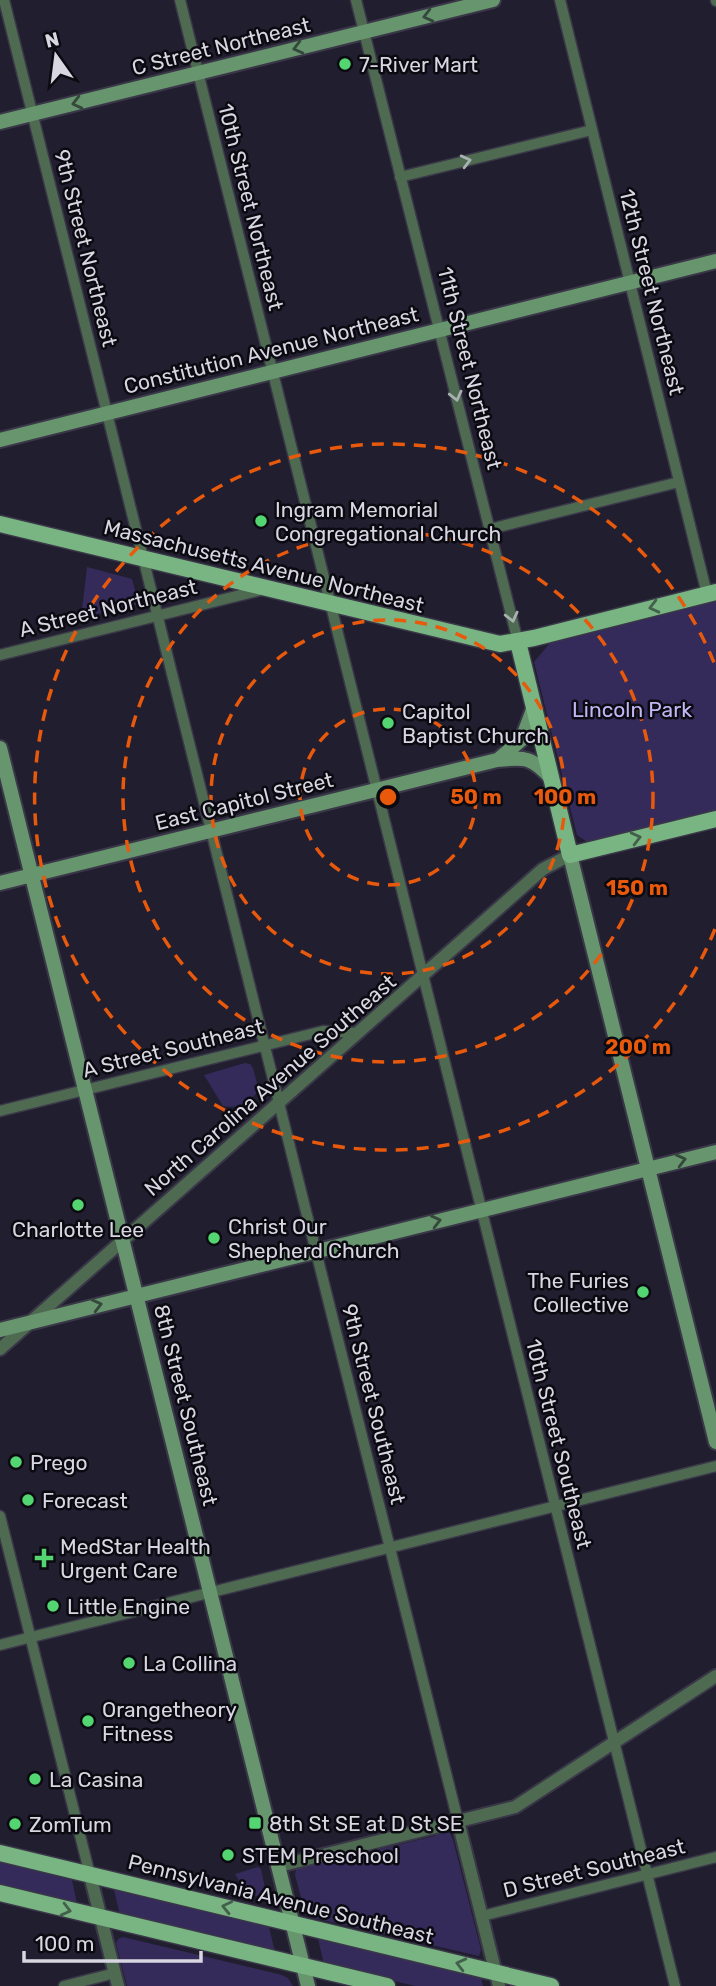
<svg xmlns="http://www.w3.org/2000/svg" width="716" height="1986" viewBox="0 0 716 1986" font-family="Rubik,sans-serif">
	<style>
		.green { fill: #352b5b }
		.lines { fill: none; stroke-linecap: round; stroke-linejoin: round }
		.minor-casing { stroke: #3a3848; stroke-width: 13 }
		.tertiary-casing { stroke: #3a3848; stroke-width: 16 }
		.secondary-casing { stroke: #3a3848; stroke-width: 18 }
		.primary-casing { stroke: #3a3848; stroke-width: 19 }
		.minor { stroke: #4e6b52; stroke-width: 10 }
		.tertiary { stroke: #4e6b52; stroke-width: 12 }
		.secondary { stroke: #67956e; stroke-width: 14 }
		.primary { stroke: #79b582; stroke-width: 16 }
		.oneway { stroke: #34493b }
		.oneway2 { stroke: #a7b1af }
		.oneway3 { stroke: #42604a }
		.ring { fill: none; stroke: #e8590c; stroke-width: 3.5; stroke-dasharray: 12 9 }
		.poi-dot { fill: #53d672; stroke: #0b0a11; stroke-width: 2.5 }
		.labels { text-anchor: middle; dominant-baseline: central; stroke-width: 5; stroke-linejoin: round; paint-order: stroke }
		.street-label { font-size: 21px; fill: #d7d6e1; stroke: #0b0a11 }
		.poi-label { font-size: 21px; fill: #d7d6e1; stroke: #0b0a11; text-anchor: start }
		.park-label { font-size: 21px; fill: #c0b7f4; stroke: #0b0a11 }
		.centre { fill: #e8590c; stroke: #0b0a11; stroke-width: 3.5 }
		.ring-label { font-size: 21px; text-anchor: middle; font-weight: bold; fill: #e8590c; stroke: #0b0a11; stroke-width: 5; stroke-linejoin: round; paint-order: stroke }
	</style>
	<rect width="100%" height="100%" fill="#211e2f"/>
	<path class="green" d="M87,567L132,579L139,604L81,618Z
		M716,601V816L593,846L577,835L534,662L550,643Z
		M245,1063L250,1064L253,1068L259,1091C247,1103 240,1109 223,1106L204,1075Z
		M444,1832L450,1833L453,1840L481,1950L479,1956L314,1918L305,1912L295,1875L296,1869L435,1836L437,1833Z
		M0,1862L72,1880L77,1904L0,1886Z
		M258,1867L261,1869L267,1898L247,1894L235,1874Z
		M114,1890L269,1927L275,1952L120,1915Z
		M123,1937L282,1975L288,1978L293,1986H127L116,1943L118,1939Z
		M318,1939L481,1978L483,1986H415L324,1964Z"/>
	<g class="lines">
		<g class="minor-casing">
			<path id="minor" d="M4,0L458,1821
				M180,0L675,1986
				M356,0L518,642
				M560,0L707,594
				M716,0V1
				M400,177L592,130
				M490,529L679,482
				M0,655L265,589
				M0,1111L323,1031L357,1033
				M0,1516L90,1875
				M0,1645L716,1466
				M482,1916L716,1857
				M64,1986L115,1973"/>
		</g>
		<g class="tertiary-casing">
			<path id="tertiary" d="M0,1349L543,869L570,855
				M458,1821L499,1986
				M279,1866L515,1807L716,1676
				M90,1875L118,1986"/>
		</g>
		<g class="secondary-casing">
			<path id="secondary" d="M0,122L493,0
				M0,440L716,261
				M0,748L308,1986
				M499,759L522,739L534,707
				M570,855L716,1442
				M0,883L497,760C526,757 532,757 552,779
				M0,1330L716,1152"/>
		</g>
		<g class="primary-casing">
			<path id="primary" d="M0,524L500,644L534,638L716,592
				M518,642L570,855L716,819
				M0,1853L551,1986
				M0,1893L387,1986"/>
		</g>
		<use href="#minor" class="minor"/>
		<use href="#tertiary" class="tertiary"/>
		<use href="#secondary" class="secondary"/>
		<use href="#primary" class="primary"/>
	</g>
	<defs><path id="oneway-chevron" d="M-2-3.5L2.5 0L-2 3.5" fill="none" stroke-width="1.6" stroke-linecap="round" stroke-linejoin="round" transform="scale(1.75)"/></defs>
	<g class="oneway">
		<use href="#oneway-chevron" transform="translate(428 16) rotate(166)"/>
		<use href="#oneway-chevron" transform="translate(298 48) rotate(166)"/>
		<use href="#oneway-chevron" transform="translate(77 103) rotate(166)"/>
		<use href="#oneway-chevron" transform="translate(681 1160) rotate(-14)"/>
		<use href="#oneway-chevron" transform="translate(436 1221) rotate(-14)"/>
		<use href="#oneway-chevron" transform="translate(97 1305) rotate(-14)"/>
	</g>
	<g class="oneway2">
		<use href="#oneway-chevron" transform="translate(466 161) rotate(-14)"/>
		<use href="#oneway-chevron" transform="translate(456 396) rotate(76)"/>
		<use href="#oneway-chevron" transform="translate(512 617) rotate(76)"/>
	</g>
	<g class="oneway3">
		<use href="#oneway-chevron" transform="translate(654 607) rotate(166)"/>
		<use href="#oneway-chevron" transform="translate(636 838) rotate(-14)"/>
		<use href="#oneway-chevron" transform="translate(227 1907) rotate(-167)"/>
		<use href="#oneway-chevron" transform="translate(66 1910) rotate(14)"/>
		<use href="#oneway-chevron" transform="translate(461 1964) rotate(-166)"/>
	</g>
	<g class="ring">
		<circle cx="388" cy="797" r="88"/>
		<circle cx="388" cy="797" r="177"/>
		<circle cx="388" cy="797" r="265"/>
		<path d="M715 929A353 353 0 1 1 715 665"/>
	</g>
	<g class="poi-dot">
		<circle cx="345" cy="64" r="7"/>
		<circle cx="261" cy="521" r="7"/>
		<circle cx="388" cy="723" r="7"/>
		<circle cx="78" cy="1205" r="7"/>
		<circle cx="214" cy="1238" r="7"/>
		<circle cx="643" cy="1292" r="7"/>
		<circle cx="16" cy="1462" r="7"/>
		<circle cx="28" cy="1500" r="7"/>
		<path d="M40.5 1547.5h7v7h7v7h-7v7h-7v-7h-7v-7h7z"/>
		<circle cx="53" cy="1606" r="7"/>
		<circle cx="129" cy="1663" r="7"/>
		<circle cx="88" cy="1721" r="7"/>
		<circle cx="35" cy="1779" r="7"/>
		<rect x="248" y="1816" width="14" height="14" rx="3.5"/>
		<circle cx="15" cy="1824" r="7"/>
		<circle cx="228" cy="1855" r="7"/>
	</g>
	<g class="labels">
		<g class="street-label">
			<text transform="translate(221 46) rotate(-14)">C Street Northeast</text>
			<text transform="translate(251 207) rotate(76)">10th Street Northeast</text>
			<text transform="translate(86 248) rotate(76)">9th Street Northeast</text>
			<text transform="translate(652 292) rotate(76)">12th Street Northeast</text>
			<text transform="translate(271 350) rotate(-14)">Constitution Avenue Northeast</text>
			<text transform="translate(470 368) rotate(76)">11th Street Northeast</text>
			<text transform="translate(264 566) rotate(14)">Massachusetts Avenue Northeast</text>
			<text transform="translate(108 608) rotate(-14)">A Street Northeast</text>
			<text transform="translate(244 801) rotate(-14)">East Capitol Street</text>
			<text transform="translate(173 1048) rotate(-14)">A Street Southeast</text>
			<text transform="translate(270 1085) rotate(-41)">North Carolina Avenue Southeast</text>
			<text transform="translate(374 1404) rotate(76)">9th Street Southeast</text>
			<text transform="translate(186 1405) rotate(76)">8th Street Southeast</text>
			<text transform="translate(559 1444) rotate(76)">10th Street Southeast</text>
			<text transform="translate(594 1868) rotate(-14)">D Street Southeast</text>
			<text transform="translate(281 1899) rotate(14)">Pennsylvania Avenue Southeast</text>
		</g>
		<g class="poi-label">
			<text x="359" y="64">7-River Mart</text>
			<text x="275" y="509">Ingram Memorial<tspan x="275" dy="24">Congregational Church</tspan></text>
			<text x="402" y="711">Capitol<tspan x="402" dy="24">Baptist Church</tspan></text>
			<text x="228" y="1226">Christ Our<tspan x="228" dy="24">Shepherd Church</tspan></text>
			<text x="78" y="1229" text-anchor="middle">Charlotte Lee</text>
			<text x="629" y="1280" text-anchor="end">The Furies<tspan x="629" dy="24">Collective</tspan></text>
			<text x="30" y="1462">Prego</text>
			<text x="42" y="1500">Forecast</text>
			<text x="60" y="1546">MedStar Health<tspan x="60" dy="24">Urgent Care</tspan></text>
			<text x="67" y="1606">Little Engine</text>
			<text x="143" y="1663">La Collina</text>
			<text x="102" y="1709">Orangetheory<tspan x="102" dy="24">Fitness</tspan></text>
			<text x="49" y="1779">La Casina</text>
			<text x="269" y="1823">8th St SE at D St SE</text>
			<text x="29" y="1824">ZomTum</text>
			<text x="242" y="1855">STEM Preschool</text>
		</g>
		<g class="park-label">
			<text x="632" y="709">Lincoln Park</text>
		</g>
	</g>
	<circle cx="388" cy="797" r="10" class="centre"/>
	<g class="ring-label">
		<text x="476" y="804">50 m</text>
		<text x="565" y="804">100 m</text>
		<text x="637" y="895">150 m</text>
		<text x="638" y="1054">200 m</text>
	</g>
	<g transform="translate(56 56) rotate(346)" stroke="#0b0a11" stroke-width="5" paint-order="stroke">
	<path d="M0-5L12 26L0 18L-12 26Z" fill="#d7d6e1"/>
	<text y="-10" font-size="19" font-weight="bold" text-anchor="middle" fill="#d7d6e1">N</text>
	</g>
	<path d="M24 1951v10h177v-10" fill="none" stroke="#d7d6e1" stroke-width="3.5"/>
	<text x="35" y="1951" font-size="21" fill="#d7d6e1" stroke="#0b0a11" stroke-width="5" paint-order="stroke">100 m</text>
</svg>
